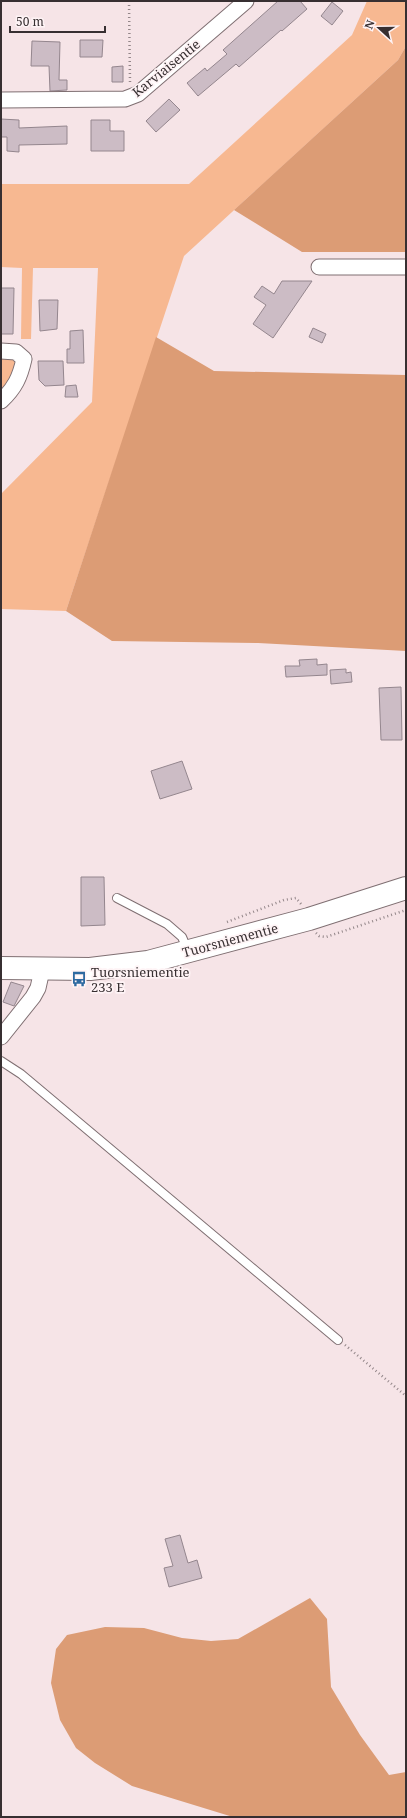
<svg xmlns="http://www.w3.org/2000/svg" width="407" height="1818" viewBox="0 0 407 1818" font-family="'Noto Serif',serif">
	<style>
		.green { fill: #f7b891 }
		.forest { fill: #dc9c75 }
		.building { fill: #ccbcc5; stroke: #94868e }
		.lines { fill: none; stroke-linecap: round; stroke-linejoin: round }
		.lane-casing { stroke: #7f6f72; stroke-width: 10 }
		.street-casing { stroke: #7f6f72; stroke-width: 17 }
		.secondary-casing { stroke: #7f6f72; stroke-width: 24 }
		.path { stroke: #938689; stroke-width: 2.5; stroke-dasharray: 1 3; stroke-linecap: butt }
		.lane { stroke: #fff; stroke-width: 8 }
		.street { stroke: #fff; stroke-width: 15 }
		.secondary { stroke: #fff; stroke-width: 22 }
		.labels { text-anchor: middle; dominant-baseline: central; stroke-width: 3.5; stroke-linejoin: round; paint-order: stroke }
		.street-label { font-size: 13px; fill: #372f31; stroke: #fef3f5 }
		.poi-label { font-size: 13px; fill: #372f31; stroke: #fef3f5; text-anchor: start }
	</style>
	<rect width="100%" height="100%" fill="#f6e4e7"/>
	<path class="green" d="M367,1H406V46L398,60L184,256L66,611L1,609V494L92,402L98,268H33L31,339H21L22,268L1,267V184H189L352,35Z
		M1,351L24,359L1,401Z"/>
	<path class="forest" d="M406,46V252H302L234,210L398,60Z
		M156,337L214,371L406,375V651L258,643L112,641L66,611Z
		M310,1598L327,1619L331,1687L360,1735L389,1775L406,1772V1817H233L132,1786L95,1763L76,1748L60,1720L51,1683L56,1649L67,1635L105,1627L144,1628L182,1638L211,1641L238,1639Z"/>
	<path class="building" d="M278,1H300L307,9L282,31L281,30L239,67L236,64L198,96L187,83L205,68L207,71L227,54L223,50Z
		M332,2L343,11L332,25L321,16Z
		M80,40H103L102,57H80Z
		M32,41L60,42L59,80H67V90L50,91L49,66H31Z
		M123,66V82H112V67Z
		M169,99L180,110L156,132L146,121Z
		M1,119L19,120V128L67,126V144L19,145V152L7,151V137H1Z
		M91,120H110V131H124V151H91Z
		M282,281H312L273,338L253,324L266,305L254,297L262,286L274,294Z
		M1,288H14L13,334H1Z
		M39,300H58L57,329L40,331Z
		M313,328L326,334L322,343L309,337Z
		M83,330L84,363H67V349H70V331Z
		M38,361H63L64,385L45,386L39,380Z
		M76,385L78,397H65L66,386Z
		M317,659V665L327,664V675L286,677L285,666H300L299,660Z
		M346,669V673L351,672L352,682L331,684L330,670Z
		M401,687L402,740H381L379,688Z
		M182,761L192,789L160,799L151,771Z
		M81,877H104L105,925L81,926Z
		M11,982L24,986L14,1006L3,1002Z
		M180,1535L188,1563L197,1560L202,1578L169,1587L164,1568L173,1566L165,1539Z"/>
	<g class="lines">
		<g class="lane-casing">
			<path id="lane" d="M117,898L167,924L182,937L188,951
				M1,1061L21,1074L338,1340"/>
		</g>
		<g class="street-casing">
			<path id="street" d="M1,100L125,99L138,94L246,1
				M319,267H406
				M1,351L16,352L24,359C20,377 15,388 1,401
				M1,1037L33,997L38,988L42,970"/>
		</g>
		<g class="secondary-casing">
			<path id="secondary" d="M1,968L90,969L148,962L309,919L406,888"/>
		</g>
		<path class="path" d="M129,1L130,82
			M227,922L284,900L296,898L301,904
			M316,933L319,936L326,937L406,910
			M345,1345L406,1396"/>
		<use href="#lane" class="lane"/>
		<use href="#street" class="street"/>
		<use href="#secondary" class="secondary"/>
	</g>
	<defs>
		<g id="bus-bare" transform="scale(1.2)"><path d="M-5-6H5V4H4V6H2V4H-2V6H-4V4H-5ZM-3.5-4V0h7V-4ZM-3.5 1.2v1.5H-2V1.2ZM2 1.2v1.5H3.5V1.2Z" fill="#2d69a0" stroke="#fef3f5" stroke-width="2.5" paint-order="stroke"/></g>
	</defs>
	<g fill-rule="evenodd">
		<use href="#bus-bare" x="79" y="979"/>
	</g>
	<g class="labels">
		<g class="street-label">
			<text transform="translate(166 68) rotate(-39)">Karviaisentie</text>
			<text transform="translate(230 940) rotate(-15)">Tuorsniementie</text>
		</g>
		<g class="poi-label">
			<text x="91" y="972">Tuorsniementie<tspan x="91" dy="15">233 E</tspan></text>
		</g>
	</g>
	<rect width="407" height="1818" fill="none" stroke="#372f31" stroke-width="4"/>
	<g transform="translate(379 28) rotate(291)" stroke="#fef3f5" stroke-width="3" paint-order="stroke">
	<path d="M0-3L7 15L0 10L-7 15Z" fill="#372f31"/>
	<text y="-6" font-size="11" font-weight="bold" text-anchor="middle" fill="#372f31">N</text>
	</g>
	<path d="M10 26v6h95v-6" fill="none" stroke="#372f31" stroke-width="2"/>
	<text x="16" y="26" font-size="12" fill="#372f31" stroke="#fef3f5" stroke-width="3" paint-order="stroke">50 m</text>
</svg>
